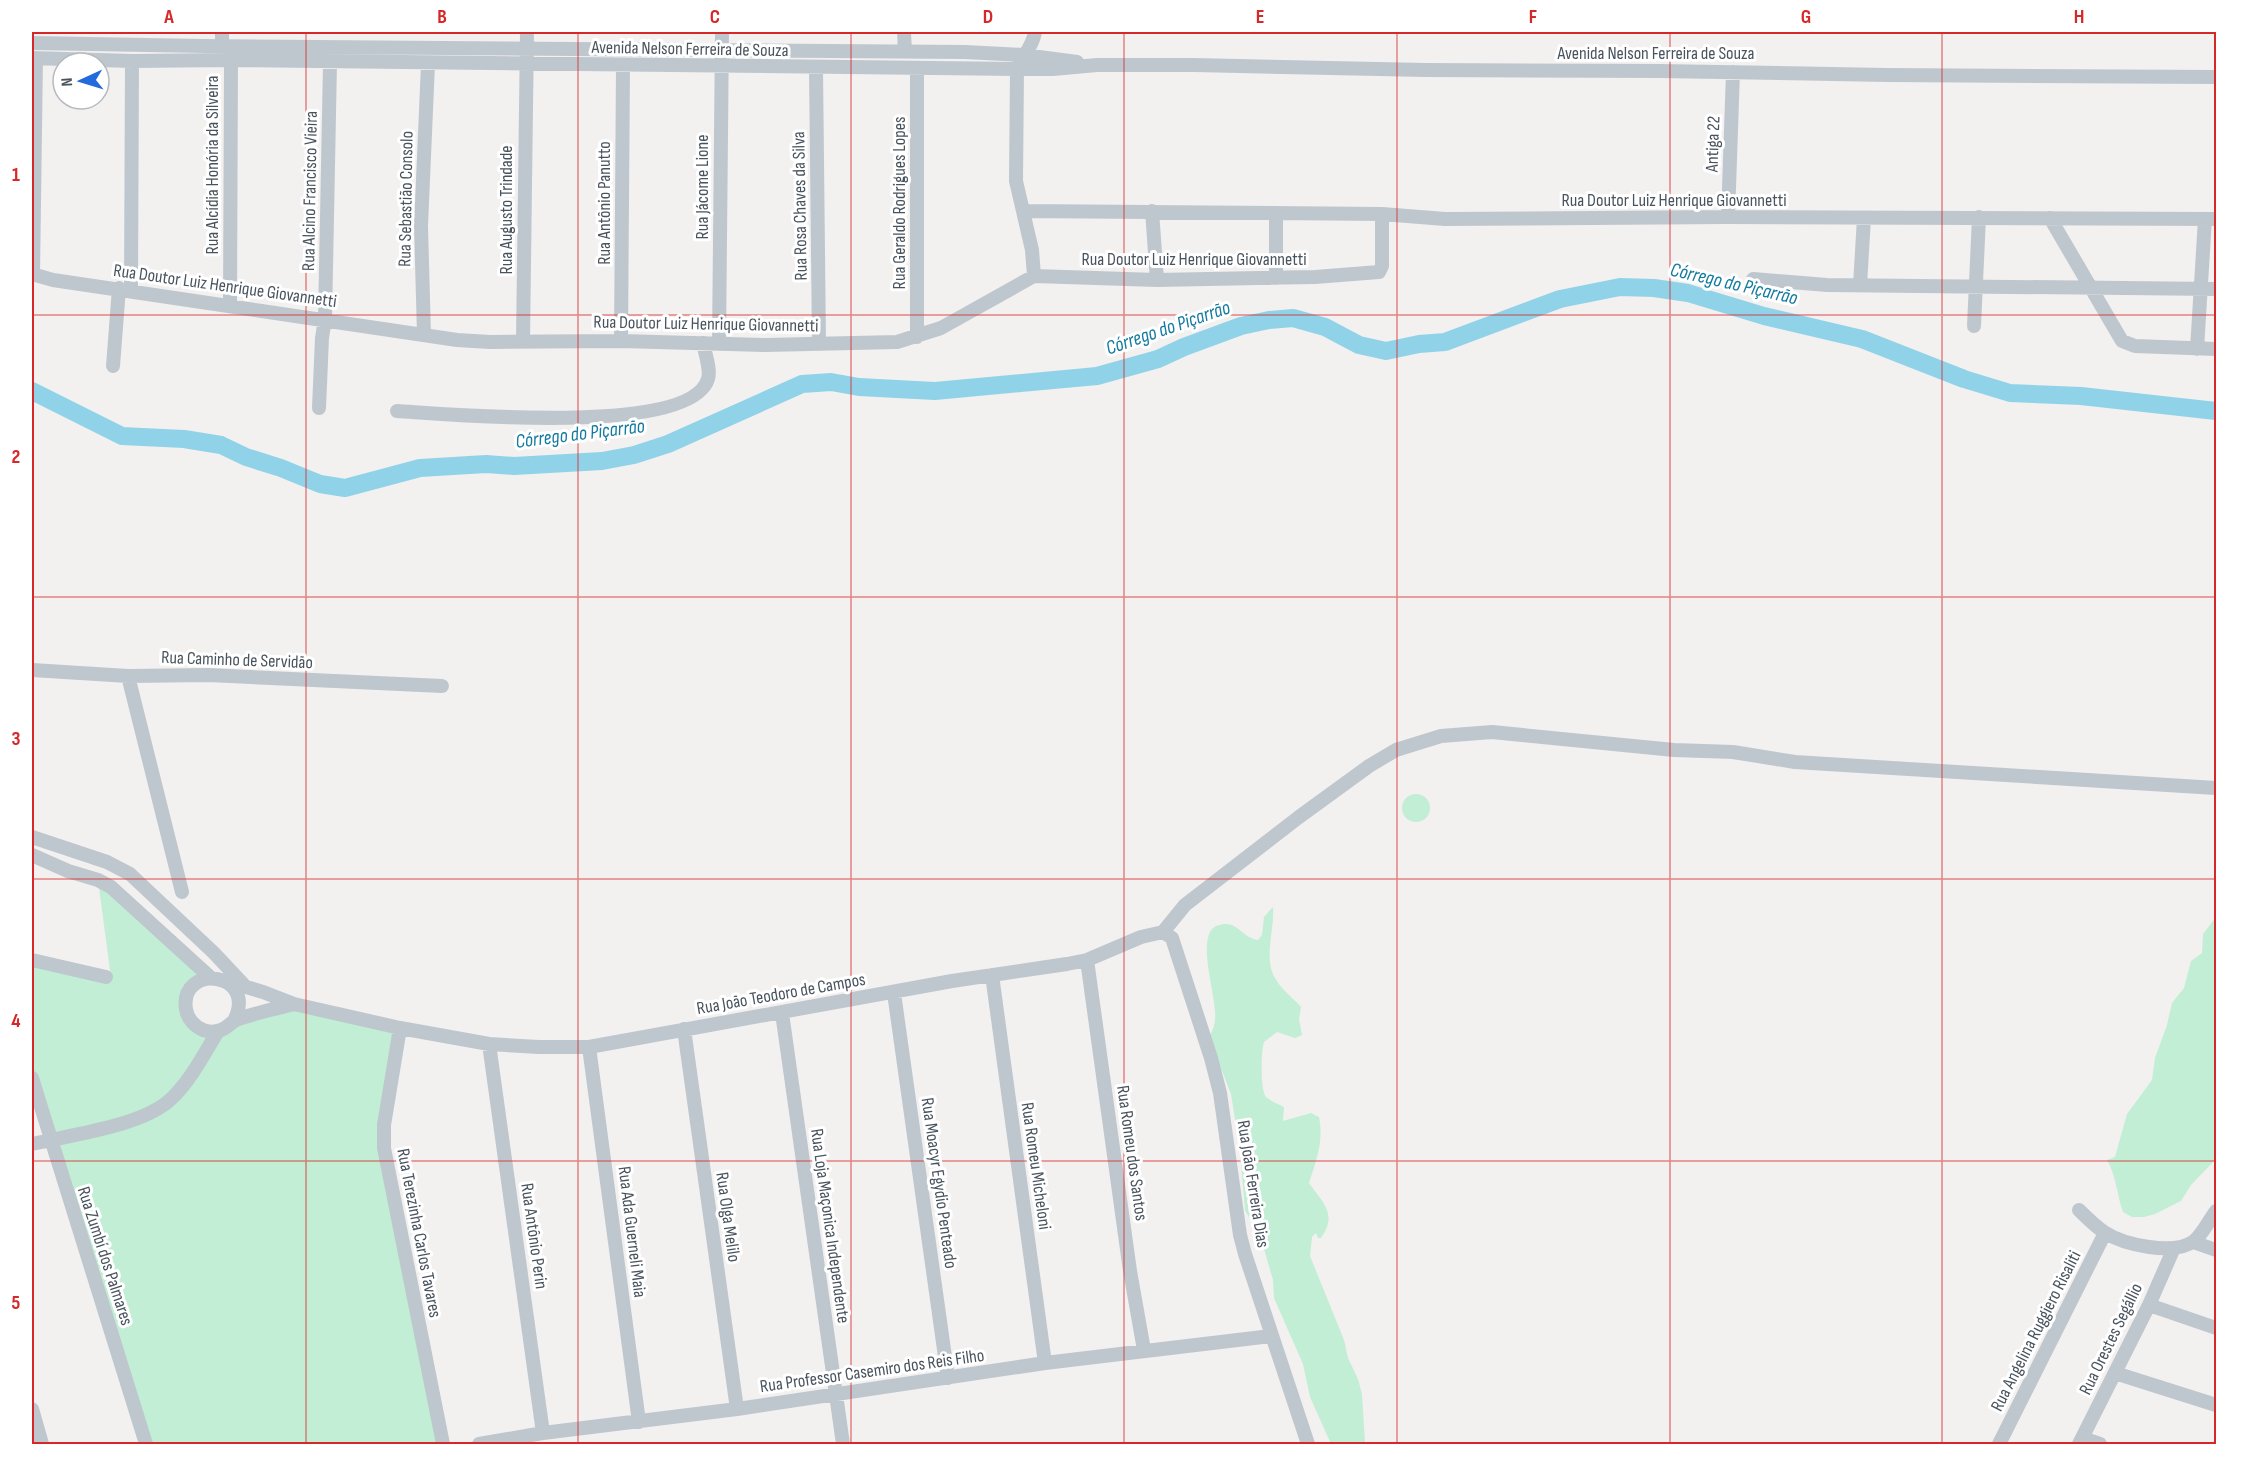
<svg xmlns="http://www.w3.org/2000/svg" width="2248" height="1476" viewBox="0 0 2248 1476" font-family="'Sofia Sans Condensed',sans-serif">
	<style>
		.green { fill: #c1eed4 }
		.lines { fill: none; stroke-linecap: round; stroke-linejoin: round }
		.river { stroke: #90d3e9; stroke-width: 18 }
		.minor { stroke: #bfc7ce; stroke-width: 14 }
		.grid { fill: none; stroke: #d62828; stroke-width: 1.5; stroke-opacity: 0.55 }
		.labels { text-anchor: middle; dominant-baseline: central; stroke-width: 6; stroke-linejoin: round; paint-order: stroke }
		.street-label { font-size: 18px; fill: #49535d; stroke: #fff }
		.water-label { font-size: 20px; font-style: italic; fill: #137b9f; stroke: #fff }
		.neatline { fill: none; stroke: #d62828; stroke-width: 2 }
		.grid-label { font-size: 20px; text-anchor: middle; font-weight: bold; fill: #d62828 }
	</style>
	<rect width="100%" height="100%" fill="#f3f0f0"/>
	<path class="green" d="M1402 808a14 14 0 1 1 28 0a14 14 0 1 1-28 0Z
		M98,880L111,887L202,979L186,1008L210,1032L173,1095L218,1031L294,1004L400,1028L384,1125L449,1444H150L49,1139L32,1078V960L111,978Z
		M1273,907C1275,928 1263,959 1275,978C1281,989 1293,998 1301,1007L1299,1019L1302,1035L1295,1038L1277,1032L1264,1042C1261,1051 1260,1090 1266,1097C1270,1101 1279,1104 1284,1107L1283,1121L1311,1113L1319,1117C1324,1141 1316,1161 1309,1183C1323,1203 1338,1214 1321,1238H1318L1316,1233L1312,1237L1310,1256L1344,1340L1348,1358L1358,1379L1362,1394L1365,1444H1331L1310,1397L1303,1364L1274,1298L1273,1280L1262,1242L1245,1210L1240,1151L1231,1094L1209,1037C1214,1029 1216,1021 1215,1011C1214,991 1201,950 1210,932C1213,926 1220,924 1226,924C1238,924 1244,938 1258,940L1262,935L1264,917Z
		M2216,917V1159L2191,1185L2181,1201L2155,1214L2144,1217H2132L2123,1212C2117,1195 2116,1175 2107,1160L2115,1157L2127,1114L2152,1080L2155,1058L2167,1025L2172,1003L2184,988L2191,961L2202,953L2203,934Z"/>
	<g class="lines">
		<path class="river" d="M32,391L122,436L184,439L221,445L246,457L281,468L320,484L345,488L420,468L486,464L514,466L602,461L634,455L668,444L802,384L831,382L859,387L935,391L1097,376L1158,359L1184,347L1241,326L1269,320L1293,318L1325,327L1359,345L1386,351L1419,344L1445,342L1560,299L1620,287L1654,288L1688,293L1764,316L1862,339L1964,379L2010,393L2081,396L2216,411"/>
		<path class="minor" d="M222,32V46L231,60L230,306
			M904,32L905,52
			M32,43L204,46L965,52L1024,55L1077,62
			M32,58L132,61L231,60L1017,69H1053L1097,65H1194L1426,70L1659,71L1887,75L2216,77
			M816,68L819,344
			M917,69V337
			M1024,211L1382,214L1445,219L1728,217L2216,219
			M1152,211L1157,280
			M1728,217L1733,72
			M2050,218L2122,341L2135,346L2216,349
			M32,274L53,280L457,340L490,342L621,341L766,345L897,342L941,328L1034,276L1157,280L1315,277L1379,272L1382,266V214
			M33,275L36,58
			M1034,276L1032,250L1016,181L1017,69C1023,56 1033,46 1035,32
			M1276,278V213
			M1753,279L1827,285L2216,289
			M1860,285L1864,218
			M131,290L132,61
			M1974,326L1979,217
			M424,335L421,226L428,64
			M523,341L527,32
			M621,341L623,66
			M719,343L722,32
			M2197,349L2205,219
			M113,366L119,288
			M319,408L322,338L325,319L330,63
			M397,411C448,414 690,437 708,379C711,370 705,353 703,343
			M32,670L128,676L208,675L442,686
			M128,676L182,892
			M32,837L107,862L130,874L214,953L244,985
			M32,855L68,871L98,880L111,887L211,978
			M1163,932L1185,905L1299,817L1369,766L1396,750L1441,736L1492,732L1674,750L1733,752L1795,762L2216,788
			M1163,932L1172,938L1211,1058L1220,1093L1240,1235L1245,1254L1308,1444
			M32,960L106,977
			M1087,960L1130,1271L1144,1350
			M992,975L1045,1363
			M226,981L263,992L294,1004L400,1028L489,1044L539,1047H589L952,981L1067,964L1087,960L1141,937L1163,932
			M894,993L948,1378
			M782,1013L843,1444
			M234,1021C259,971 179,963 186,1009C187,1018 194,1026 203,1030C208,1032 215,1032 221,1030C227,1028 230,1023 236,1020C254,1013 275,1009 294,1004
			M400,1028L384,1125V1148L443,1444
			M684,1029L737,1409
			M489,1044L543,1433
			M589,1047L639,1422
			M32,1078L146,1444
			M32,1144C70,1135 143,1126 171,1099C191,1080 204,1054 218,1031
			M2079,1210C2087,1218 2095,1226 2104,1232C2124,1245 2174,1256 2194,1241C2203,1234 2209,1220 2216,1211
			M2193,1242L2216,1250
			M2149,1305L2216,1328
			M2115,1373L2216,1405
			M32,1409L42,1444
			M2082,1438L2100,1444
			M479,1444L543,1433L737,1409L1045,1363L1271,1336
			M1999,1444L2105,1233
			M2079,1444L2149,1305L2174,1248"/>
	</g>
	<path class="grid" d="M306,32V1444M578,32V1444M851,32V1444M1124,32V1444M1397,32V1444M1670,32V1444M1942,32V1444M32,315H2216M32,597H2216M32,879H2216M32,1161H2216"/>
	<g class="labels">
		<g class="street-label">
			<text transform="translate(690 49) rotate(1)">Avenida Nelson Ferreira de Souza</text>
			<text x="1656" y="53">Avenida Nelson Ferreira de Souza</text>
			<text transform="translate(1713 144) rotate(-88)">Antiga 22</text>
			<text transform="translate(212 165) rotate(-90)">Rua Alcídia Honória da Silveira</text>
			<text transform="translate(702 187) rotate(-90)">Rua Jácome Lione</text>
			<text transform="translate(310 191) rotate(-89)">Rua Alcino Francisco Vieira</text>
			<text transform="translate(406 199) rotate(-89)">Rua Sebastião Consolo</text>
			<text x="1674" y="200">Rua Doutor Luiz Henrique Giovannetti</text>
			<text transform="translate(604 203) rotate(-90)">Rua Antônio Panutto</text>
			<text transform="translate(899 203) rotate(-90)">Rua Geraldo Rodrigues Lopes</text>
			<text transform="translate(800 206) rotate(-91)">Rua Rosa Chaves da Silva</text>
			<text transform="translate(506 210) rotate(-90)">Rua Augusto Trindade</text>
			<text x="1194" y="259">Rua Doutor Luiz Henrique Giovannetti</text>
			<text transform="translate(225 286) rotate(8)">Rua Doutor Luiz Henrique Giovannetti</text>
			<text transform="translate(706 324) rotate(1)">Rua Doutor Luiz Henrique Giovannetti</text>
			<text transform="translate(237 660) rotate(2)">Rua Caminho de Servidão</text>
			<text transform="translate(781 994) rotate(-10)">Rua João Teodoro de Campos</text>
			<text transform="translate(1132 1153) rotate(82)">Rua Romeu dos Santos</text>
			<text transform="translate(1036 1166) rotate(82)">Rua Romeu Micheloni</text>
			<text transform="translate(939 1183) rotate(82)">Rua Moacyr Egydio Penteado</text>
			<text transform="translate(1253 1184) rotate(81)">Rua João Ferreira Dias</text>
			<text transform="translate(728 1217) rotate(82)">Rua Olga Melilo</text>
			<text transform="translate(830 1226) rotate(82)">Rua Loja Maçonica Independente</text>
			<text transform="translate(632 1232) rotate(83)">Rua Ada Guerneli Maia</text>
			<text transform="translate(419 1233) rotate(79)">Rua Terezinha Carlos Tavares</text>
			<text transform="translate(534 1236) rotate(82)">Rua Antônio Perin</text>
			<text transform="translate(105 1256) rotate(72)">Rua Zumbí dos Palmares</text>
			<text transform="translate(2036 1331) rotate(-63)">Rua Angelina Ruggiero Risaliti</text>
			<text transform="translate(2111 1339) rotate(-64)">Rua Orestes Segállio</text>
			<text transform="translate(872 1371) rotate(-8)">Rua Professor Casemiro dos Reis Filho</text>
		</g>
		<g class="water-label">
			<text transform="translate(1734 284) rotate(13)">Córrego do Piçarrão</text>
			<text transform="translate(1168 328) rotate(-19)">Córrego do Piçarrão</text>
			<text transform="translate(580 434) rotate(-7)">Córrego do Piçarrão</text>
		</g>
	</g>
	<rect width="2248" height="1476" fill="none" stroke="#ffffff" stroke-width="66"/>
	<g transform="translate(81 81) rotate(266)"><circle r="28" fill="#ffffff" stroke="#b6babe" stroke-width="1.5"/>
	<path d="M0-4.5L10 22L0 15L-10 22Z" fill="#216bdc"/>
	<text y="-9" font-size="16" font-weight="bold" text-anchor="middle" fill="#49535d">N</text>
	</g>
	<rect x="33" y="33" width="2182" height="1410" class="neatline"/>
	<g class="grid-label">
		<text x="169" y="23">A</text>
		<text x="442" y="23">B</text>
		<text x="715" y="23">C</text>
		<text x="988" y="23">D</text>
		<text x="1260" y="23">E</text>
		<text x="1533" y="23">F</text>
		<text x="1806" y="23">G</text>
		<text x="2079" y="23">H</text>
		<text x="16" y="181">1</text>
		<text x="16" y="463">2</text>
		<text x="16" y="745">3</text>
		<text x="16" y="1027">4</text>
		<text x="16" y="1309">5</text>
	</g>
</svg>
